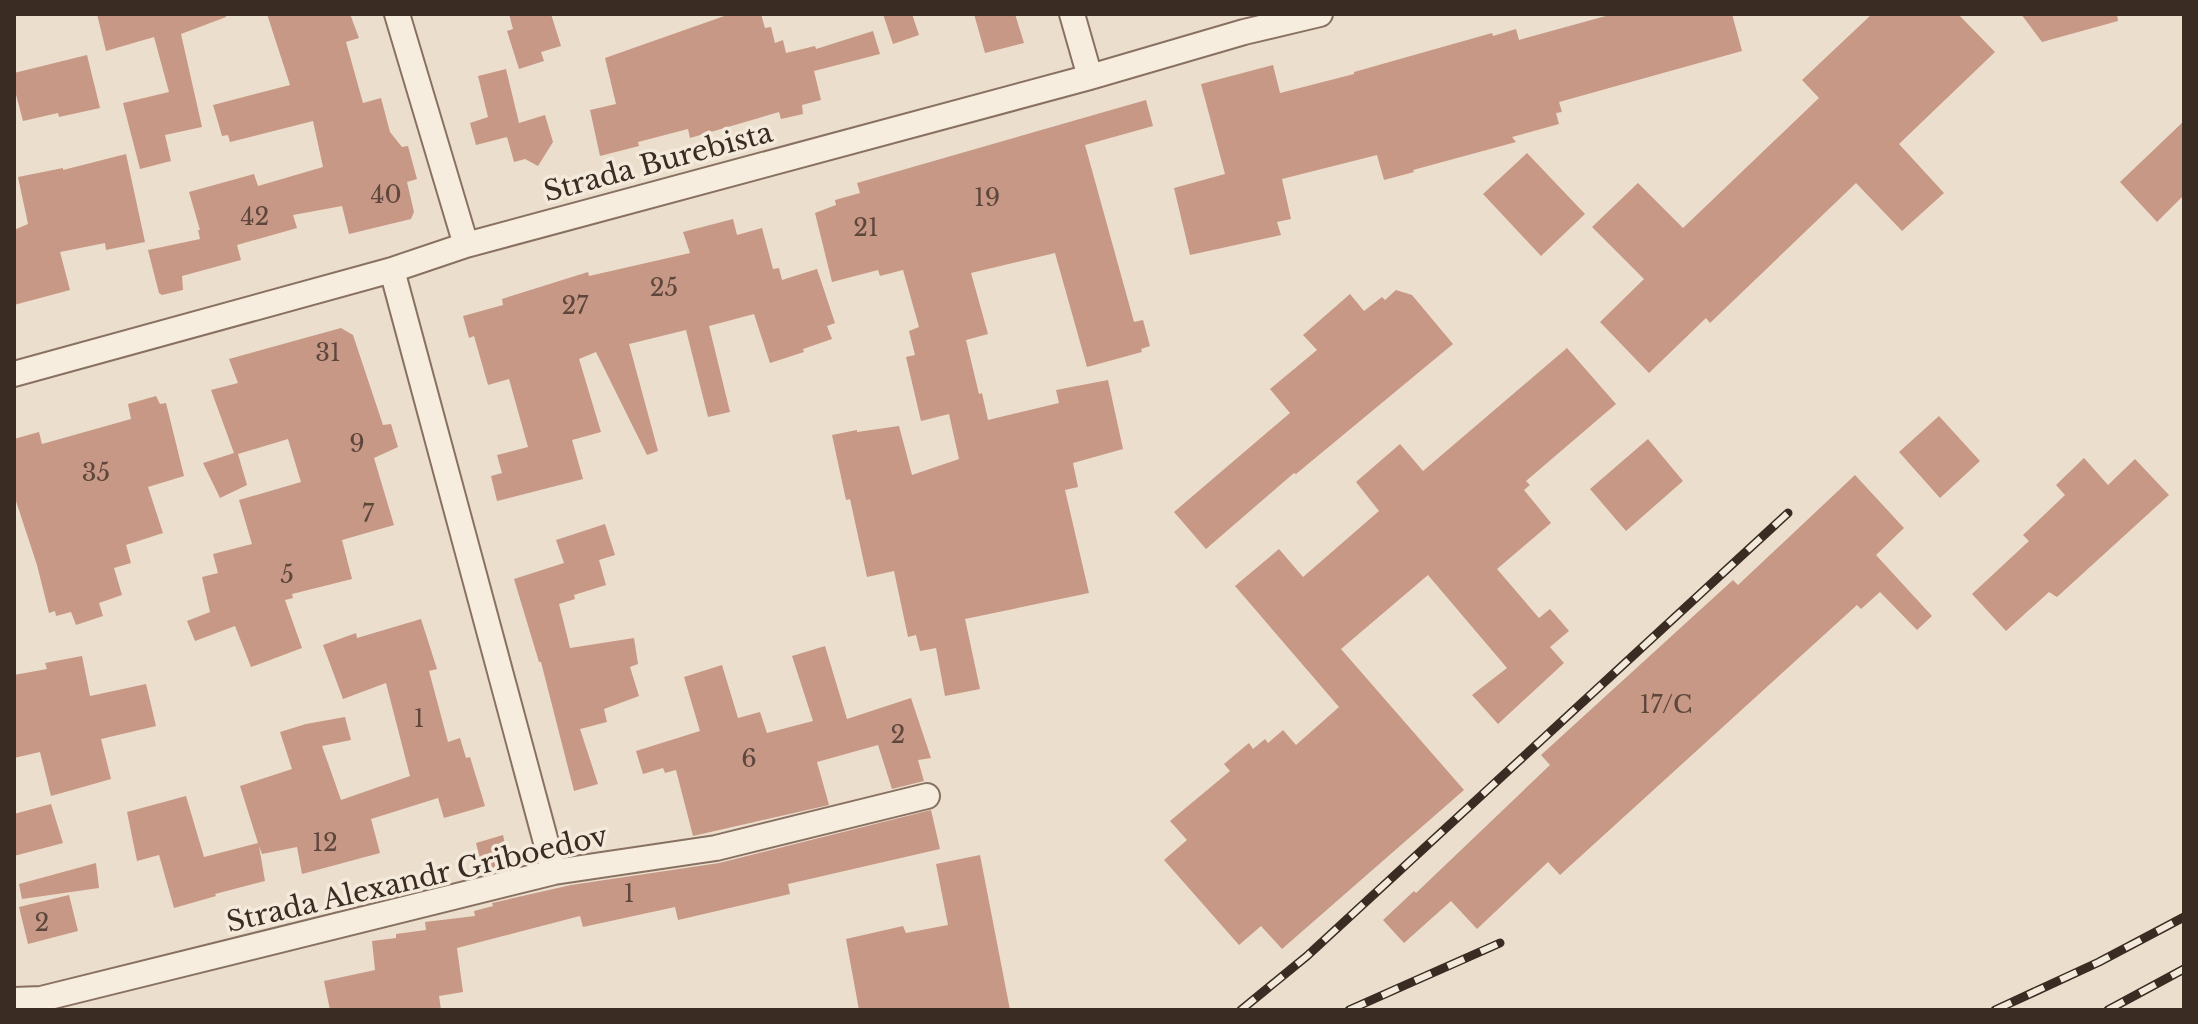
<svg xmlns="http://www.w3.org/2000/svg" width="2198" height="1024" viewBox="0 0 2198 1024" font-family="'Libre Baskerville',serif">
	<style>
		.building { fill: #c79885 }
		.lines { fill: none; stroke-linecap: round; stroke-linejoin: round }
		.minor-casing { stroke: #887161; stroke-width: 28 }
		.minor { stroke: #f7eddf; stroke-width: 24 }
		.rail-casing { stroke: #3a2b23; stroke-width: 9 }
		.rail { stroke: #f4eadb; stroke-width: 6; stroke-dasharray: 18; stroke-linecap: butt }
		.labels { text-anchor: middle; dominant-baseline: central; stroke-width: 7; stroke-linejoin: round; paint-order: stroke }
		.number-label { font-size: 24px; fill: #5d463c }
		.street-label { font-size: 28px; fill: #3a2b23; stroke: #f4eadb }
	</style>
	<rect width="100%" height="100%" fill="#ecdecc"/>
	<path class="building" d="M97,14H226V17L181,34L202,127L165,135L171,161L140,169L123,103L169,92L154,37L106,51Z
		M267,14H350L359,38L346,42L363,103L381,98L390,132L402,147L408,146L417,179L407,182L414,212L411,219L349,234L342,206L293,215L297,228L237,245L241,260L182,276L183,290L162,295L159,293L148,250L200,239L198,230H200L189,192L254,174L258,186L323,167L313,121L230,142L228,135L222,136L213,105L290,85Z
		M509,14H551L561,46L541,52L544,61L519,69L507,31L513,29Z
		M730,14H761L765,28L771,27L775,43L783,40L786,53L815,46L816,49L873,31L880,54L814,71L821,100L802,105L803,114L781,119L779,112L690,138L688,129L638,142L639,146L600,156L590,110L616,104L605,58Z
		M883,14H912L919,35L893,44Z
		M974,14H1015L1024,43L985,53Z
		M1613,14H1732L1742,51L1559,102L1562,112L1556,113L1559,124L1512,137L1516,142L1413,170L1414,172L1384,180L1377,155L1282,179L1291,219L1277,222L1281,235L1190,255L1174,188L1225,174L1201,84L1273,65L1280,93L1354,74V72L1492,33L1493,36L1516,29L1519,40Z
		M1872,14H1958L1995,52L1899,144L1944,193L1902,231L1856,183L1710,323L1706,318L1649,373L1600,322L1644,279L1592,227L1638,183L1683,228L1819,98L1802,80Z
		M2021,14H2117L2118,21L2042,42Z
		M87,55L100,108L59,117L58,113L23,121L14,87V73Z
		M506,69L519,123L545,115L553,142L538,166L525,159L514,162L507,137L476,145L470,123L488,117L478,76Z
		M1146,100L1153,126L1085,145L1134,322L1143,320L1150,346L1141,349L1142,352L1087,367L1055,253L971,273L988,334L966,340L979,394L982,393L988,420L1059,403L1056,390L1108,380L1123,449L1073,463L1078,487L1065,490L1089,593L965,619L980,689L945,696L936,648L920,651L916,635L908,637L894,571L867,577L850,499L846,500L832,435L857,430V432L899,426L912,475L959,459L949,414L921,421L906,357L915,355L909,331L919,327L903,270L880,276L878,270L832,282L815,213L836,205L835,200L860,193L857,183Z
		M2184,121V195L2157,222L2120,182Z
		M1527,153L1585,214L1541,256L1483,194Z
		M126,154L145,242L106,250L105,243L60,252L70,290L14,305V230L28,224L18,177L63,168V170Z
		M733,219L737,235L762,228L773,269L779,268L782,280L817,269L835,323L827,326L832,339L803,349L804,352L770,363L754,314L709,326L730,412L708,417L686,330L629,344L658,451L647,455L596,352L579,359L601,432L572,440L583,479L497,501L491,476L502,473L497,455L528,447L509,379L488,385L474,336L469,338L463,316L503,305L502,299L588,272L589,276L690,253L683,232Z
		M1396,290L1412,295L1453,344L1296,474L1294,473L1206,549L1174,512L1290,413L1270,389L1317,350L1303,335L1350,294L1364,311L1382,297L1385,300Z
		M341,328L353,335L383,425L391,424L398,447L374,458L394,525L342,540L352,579L292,594L293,598L285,600L302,648L251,667L235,626L195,641L187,621L210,612L202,577L218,573L213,554L252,544L239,500L301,482L288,439L238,454L247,485L220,498L203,463L234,453L211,390L238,383L229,359Z
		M1567,348L1616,404L1526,481L1530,485L1524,490L1551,523L1497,569L1539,618L1550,609L1569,631L1550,647L1564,663L1498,724L1472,695L1507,668L1428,575L1341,649L1464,790L1282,949L1261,926L1239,945L1164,860L1187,840L1170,821L1230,771L1224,764L1249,743L1253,749L1265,739L1268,743L1283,730L1296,745L1339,707L1235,586L1279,549L1303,577L1379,511L1356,482L1400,444L1423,471Z
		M156,396L160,404L166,403L184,476L148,487L163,533L126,545L131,563L114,568L122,595L99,603L103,616L76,625L71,612L56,616L55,611L49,613L37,565L14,495V439L39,432L42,444L131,419L128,404Z
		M1939,416L1980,461L1940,498L1899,452Z
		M1648,439L1683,481L1626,531L1590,489Z
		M2084,458L2108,485L2135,459L2169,495L2057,597L2049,592L2006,631L1972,594L2029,541L2023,535L2065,495L2056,485Z
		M1855,475L1904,528L1876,555L1932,616L1917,630L1880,592L1861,609L1857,605L1560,875L1548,862L1477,929L1451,901L1404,943L1383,920L1414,891L1416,893L1550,765L1541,755L1733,580L1738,585Z
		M605,524L615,555L599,560L606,585L574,595L575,599L559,604L570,648L634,638L638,664L630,667L639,696L604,709L607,722L580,729L598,784L574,791L541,662H539L514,579L564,563L556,540Z
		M421,619L437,669L429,671L448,742L460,738L466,758L470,757L485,806L444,818L438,798L371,819L380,853L302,874L297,847L262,854L259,846L265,881L215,894L216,896L174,908L159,855L137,861L127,812L186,796L204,857L258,843L240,786L292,769L280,732L306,724L345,717L351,740L322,746L341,800L410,776L386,683L343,699L323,645L356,633L357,638Z
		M825,646L847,719L911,698L931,758L918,760L924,781L892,789L878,745L817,762L829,805L693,836L676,770L665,773L663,768L643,774L636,751L700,731L684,677L722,665L738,718L760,712L767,733L813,721L792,656Z
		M82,656L90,696L146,684L156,726L101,739L111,779L51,796L40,752L14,758V675L47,669L45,663Z
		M51,804L63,843L14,856V814Z
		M931,810L940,849L788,884L790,894L678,920L675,907L583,927L580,916L457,948L463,992L439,996L441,1010H330L324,981L375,970L372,941L396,938V934L426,930L425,922L475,916L474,911L493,906L492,903L571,885L719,863Z
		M503,835L510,867L484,874L476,843Z
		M980,855L1010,1010H859L846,939L903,926L906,933L948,925L936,864Z
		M96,863L99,888L22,899L19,884Z
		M69,895L78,931L28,944L19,907Z"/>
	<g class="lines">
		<g class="minor-casing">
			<path id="minor" d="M397,14L466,245
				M1072,14L1090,77
				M392,270L554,872
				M14,374L392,270L466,245L1090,77L1244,32L1320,14
				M14,1000L41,999L554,872L716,848L927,796"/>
		</g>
		<use href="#minor" class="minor"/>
		<g class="rail-casing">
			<path id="rail" d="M1241,1010L1307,956L1788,513
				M1349,1010L1500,943
				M1995,1010L2099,962L2184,917
				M2108,1010L2184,969"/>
		</g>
		<use href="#rail" class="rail"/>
	</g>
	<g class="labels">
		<g class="number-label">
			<text x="386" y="194">40</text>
			<text x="987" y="197">19</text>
			<text x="255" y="216">42</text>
			<text x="866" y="227">21</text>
			<text x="664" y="287">25</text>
			<text x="575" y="305">27</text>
			<text x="328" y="352">31</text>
			<text x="357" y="443">9</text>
			<text x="96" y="472">35</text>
			<text x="368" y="513">7</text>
			<text x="287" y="574">5</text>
			<text x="1666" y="704">17/C</text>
			<text x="419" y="718">1</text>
			<text x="898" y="734">2</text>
			<text x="749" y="758">6</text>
			<text x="325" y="842">12</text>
			<text x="629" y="893">1</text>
			<text x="42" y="922">2</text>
		</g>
		<g class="street-label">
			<text transform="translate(658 162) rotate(-15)">Strada Burebista</text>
			<text transform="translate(417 879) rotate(-13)">Strada Alexandr Griboedov</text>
		</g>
	</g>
	<rect width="2198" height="1024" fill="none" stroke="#3a2b23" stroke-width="32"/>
</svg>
